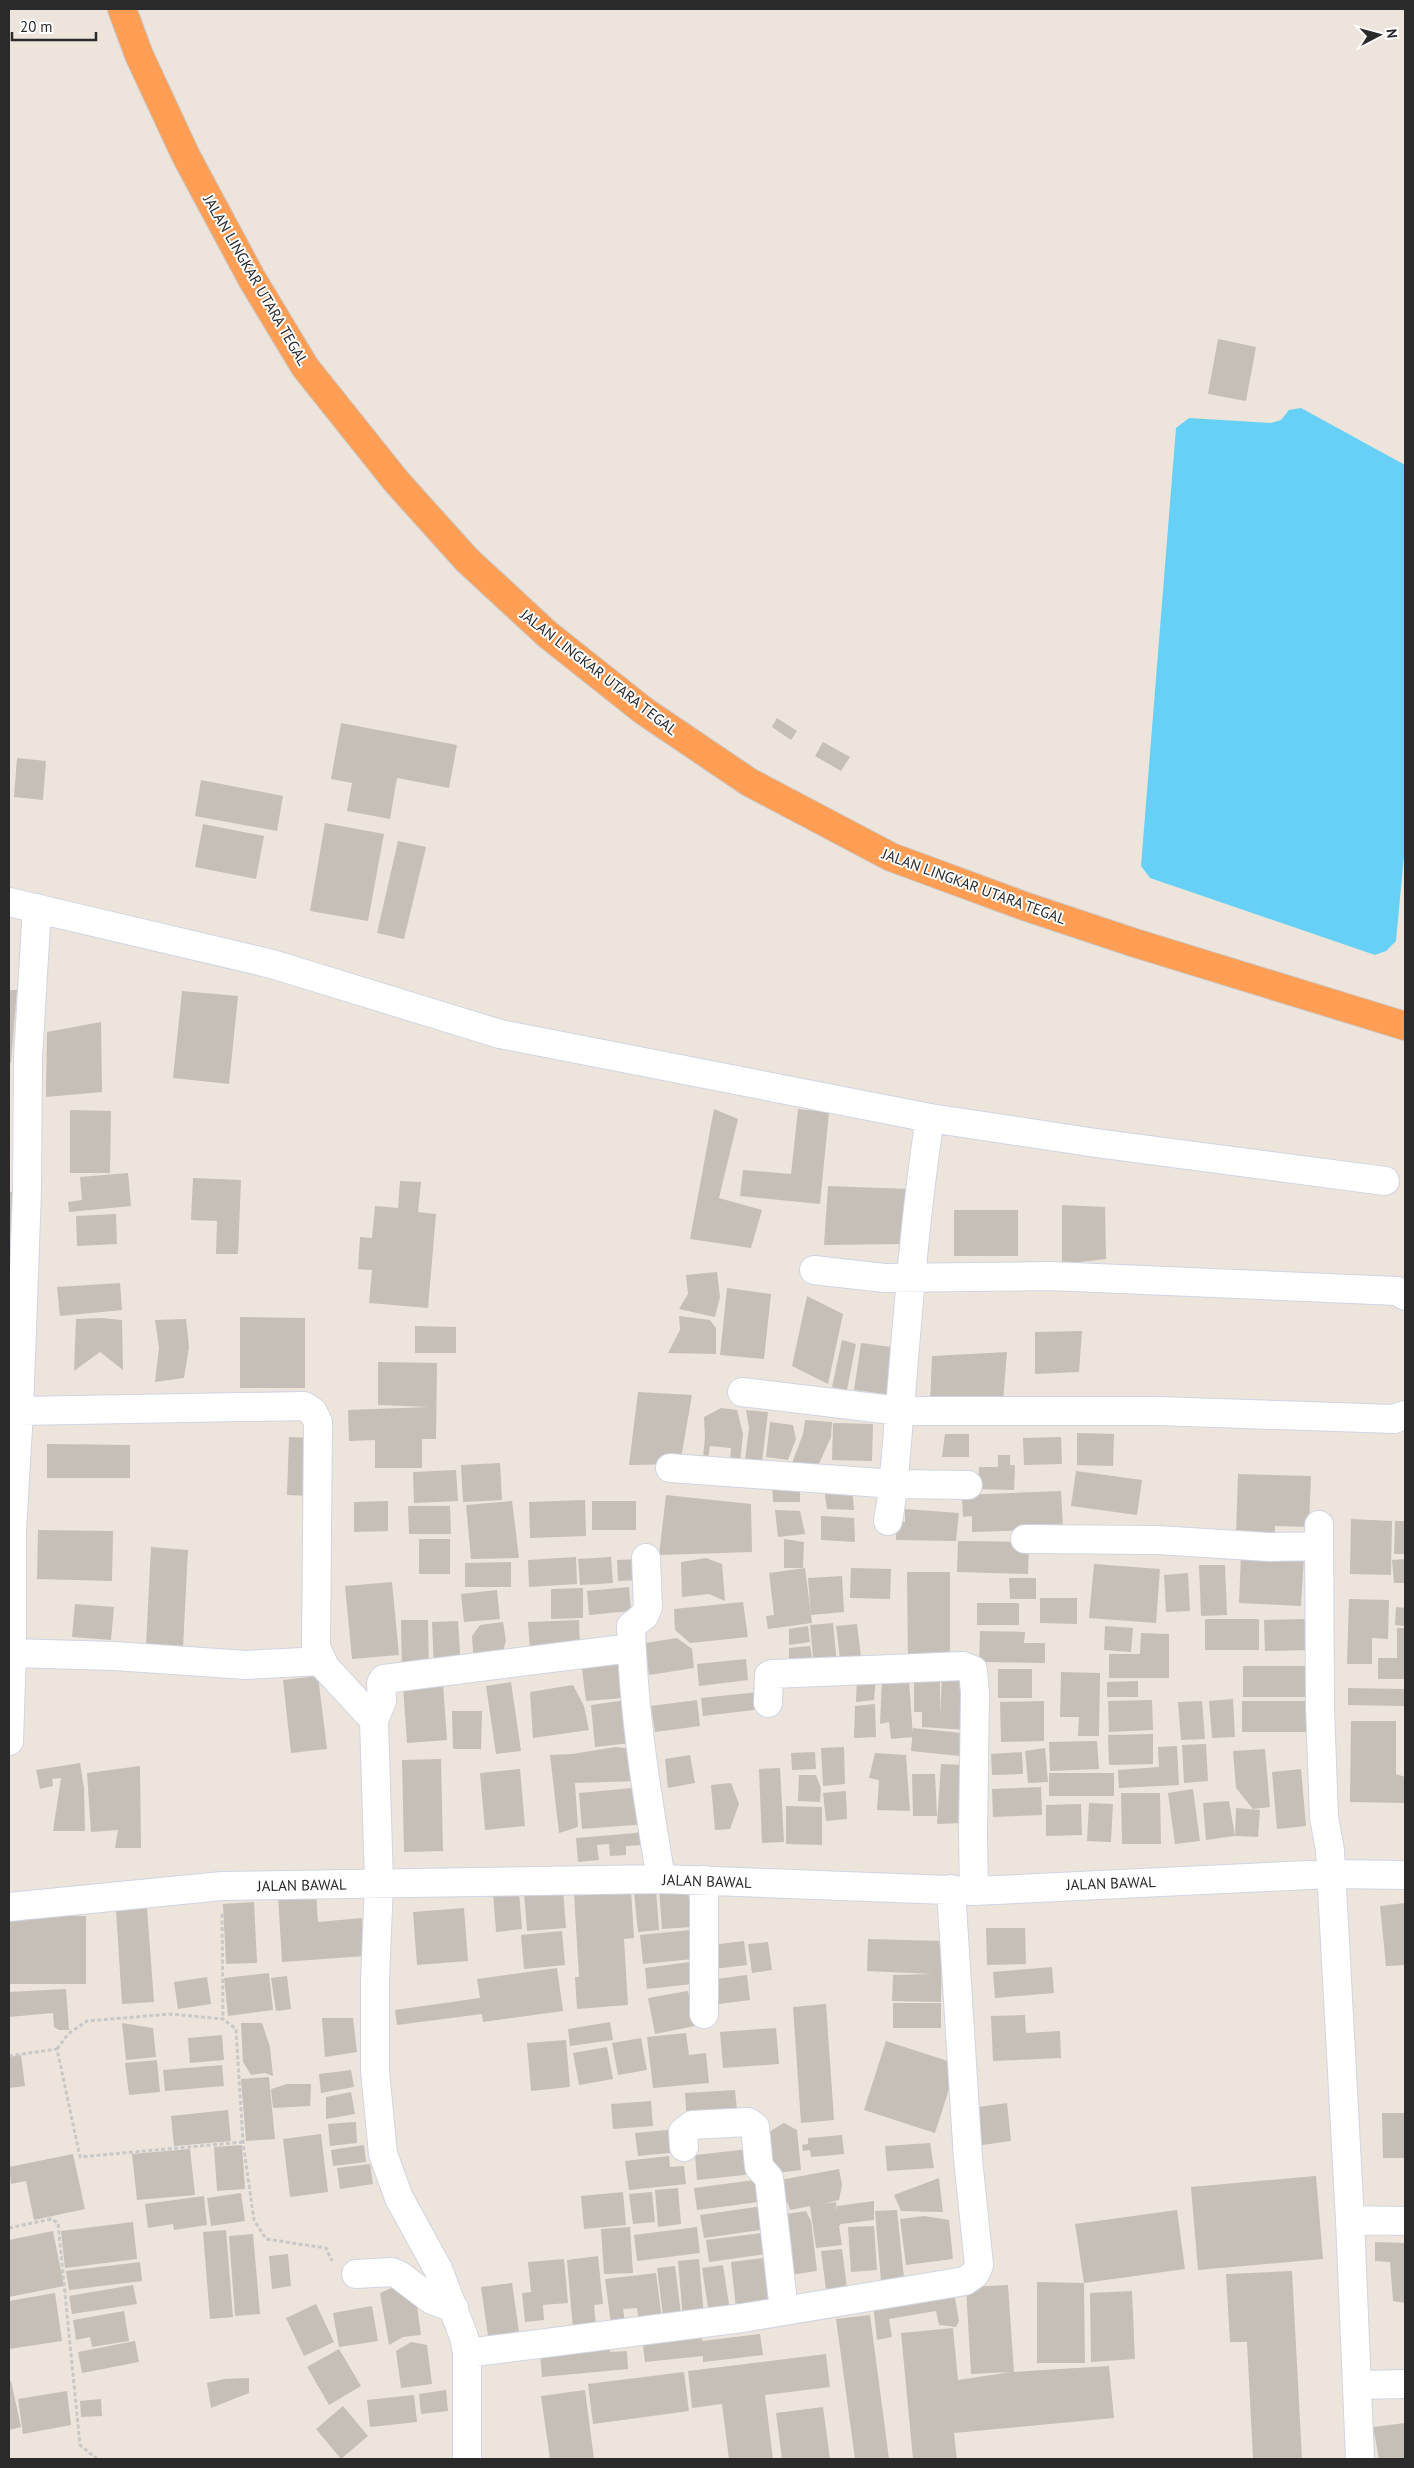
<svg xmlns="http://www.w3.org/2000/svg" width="1414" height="2468" viewBox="0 0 1414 2468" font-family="'PT Sans',sans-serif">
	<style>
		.water { fill: #67d0f6 }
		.building { fill: #c5bfb7 }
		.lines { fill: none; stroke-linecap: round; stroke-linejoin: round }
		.minor-casing { stroke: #d0d4e4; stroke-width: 30 }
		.highway-casing { stroke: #c8c8c8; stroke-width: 30 }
		.path { stroke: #c8c8c8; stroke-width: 3; stroke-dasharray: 4 2.5; stroke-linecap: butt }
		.minor { stroke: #fff; stroke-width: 28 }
		.highway { stroke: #ff9e54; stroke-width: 28 }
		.labels { text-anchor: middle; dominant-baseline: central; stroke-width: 4; stroke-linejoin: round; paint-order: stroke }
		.street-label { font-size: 15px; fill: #2a2a2a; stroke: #fff }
	</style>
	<rect width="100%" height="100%" fill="#ede5db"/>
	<path class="water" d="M1301,408L1405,465V845L1396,941L1386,951L1375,955L1150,878L1141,866L1176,428L1189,418L1271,423L1281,420L1289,410Z"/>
	<path class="building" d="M1218,339L1256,347L1246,401L1208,394Z
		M777,718L797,731L791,740L772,727Z
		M341,723L457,745L449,788L397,778L390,819L347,811L352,783L331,779Z
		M823,742L850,757L841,771L815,756Z
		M17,758L46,761L43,800L14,797Z
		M201,780L283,796L277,831L195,816Z
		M325,823L384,834L368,921L310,911Z
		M203,824L264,836L256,879L195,867Z
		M398,841L426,847L404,939L377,933Z
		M9,990H17L11,1063H9Z
		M182,991L238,996L229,1084L173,1078Z
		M101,1022L102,1092L46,1097L47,1032Z
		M714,1109L738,1119L719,1198L762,1210L751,1248L690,1239Z
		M798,1109L829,1112L820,1204L740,1196L743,1170L791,1174Z
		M70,1110L111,1111L110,1173H70Z
		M128,1173L131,1206L69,1212L68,1202L82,1200L80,1177Z
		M193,1178L241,1180L238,1254H216L217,1221L191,1220Z
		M400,1181L421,1182L418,1212L436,1214L428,1308L369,1303L372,1270L358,1269L360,1237L372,1238L375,1206L398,1208Z
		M828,1186L908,1189L904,1244L824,1245Z
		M9,1192H14L13,1234H9Z
		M1062,1205L1105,1207L1106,1259L1062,1264Z
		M954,1210H1018V1256H954Z
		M116,1214L117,1244L77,1246L76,1216Z
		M717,1272L720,1297L715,1317L679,1309L688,1294L686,1275Z
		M120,1283L122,1310L60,1316L57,1287Z
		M727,1288L771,1294L764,1359L720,1355Z
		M807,1296L843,1314L828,1384L792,1366Z
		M679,1316L710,1320L716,1328V1354L668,1353L680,1330Z
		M240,1317L305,1318V1388H240Z
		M102,1318L122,1320L123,1370L100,1352L74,1371L76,1319Z
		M186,1319L189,1347L184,1378L155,1382L159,1348L155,1320Z
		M415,1326L456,1327V1353H415Z
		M1082,1331L1079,1372L1035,1374V1332Z
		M842,1340L856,1344L847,1390L832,1387Z
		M861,1343L900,1348L894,1395L854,1390Z
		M1007,1352L1003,1402H930L932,1356Z
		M378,1362L437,1363L436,1439H422V1468H375V1440L349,1441L348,1410L429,1407L378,1405Z
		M638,1392L692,1395L680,1464L629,1465Z
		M721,1408L737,1410L743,1434L740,1463L730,1461L731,1448L710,1446L708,1459L703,1458L705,1436L704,1417Z
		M746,1410L768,1412L762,1462L745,1460L749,1428Z
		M805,1420L832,1422L831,1437L818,1466L792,1463L803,1434Z
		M770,1422L793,1425L796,1439L788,1460L766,1457Z
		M833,1423L873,1424L872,1461L832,1460Z
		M1077,1433L1114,1434L1113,1466L1077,1465Z
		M945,1434H969V1457H942Z
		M289,1437L315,1438L313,1496L287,1495Z
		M1061,1437L1062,1464L1024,1465L1023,1438Z
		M47,1444L130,1445V1478H47Z
		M998,1455H1010V1465H1015L1014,1490L978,1489L979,1467H998Z
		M500,1463L502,1500L463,1502L461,1465Z
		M456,1470L458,1501L414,1503L413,1472Z
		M1076,1471L1142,1480L1137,1515L1071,1506Z
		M1238,1474L1311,1476L1309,1527L1275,1526V1537L1236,1535Z
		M800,1481V1502H773L772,1482Z
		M852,1485L854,1510L827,1509L824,1488Z
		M1061,1491L1063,1529L972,1532V1516L963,1517L962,1495Z
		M666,1495L751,1504L752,1552L659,1555Z
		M585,1500L586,1536L530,1538L529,1502Z
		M388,1501V1531L354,1532V1502Z
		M512,1501L519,1558L471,1559L466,1505Z
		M592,1501H636V1530H592Z
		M408,1506H450L451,1534H409Z
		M905,1509L959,1513L956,1541L896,1540V1521L905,1522Z
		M775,1510L800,1511L805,1534L778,1537Z
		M821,1516L854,1518L855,1542L821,1540Z
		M1351,1519L1392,1521L1391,1575L1350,1574Z
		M1395,1521H1405V1554H1394Z
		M38,1530L113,1531L112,1581L37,1579Z
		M419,1539H450V1574H419Z
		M784,1539L804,1542L803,1568H784Z
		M958,1541L1029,1542L1028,1574L957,1572Z
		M151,1547L188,1550L183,1648L146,1646Z
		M1241,1553L1304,1556L1301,1606L1239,1603Z
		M576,1557L577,1584L529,1587L528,1560Z
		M611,1557L613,1583L580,1585L578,1559Z
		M706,1558L722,1564L725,1601L709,1594L682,1597L681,1562Z
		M639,1559L641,1580L618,1581L617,1560Z
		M1405,1559V1583H1394L1392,1560Z
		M511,1562V1587H465V1563Z
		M1094,1564L1160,1569L1156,1623L1089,1618Z
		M1199,1565H1225L1227,1615L1201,1616Z
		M805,1568L812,1623L768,1629L766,1616L774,1615L769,1573Z
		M851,1568L891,1569L890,1599L850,1598Z
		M907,1572H950V1652H932V1663H908Z
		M1188,1573L1190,1611L1166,1612L1164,1575Z
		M842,1576L844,1612L811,1615L808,1578Z
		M1009,1578H1036V1599H1010Z
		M392,1582L399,1655L352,1659L345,1586Z
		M629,1587L631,1611L589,1615L587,1591Z
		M583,1588V1618L551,1619V1589Z
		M497,1590L500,1619L464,1622L461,1594Z
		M1040,1598H1077V1624L1040,1623Z
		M1349,1599L1389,1600L1388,1639L1372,1638V1664H1347Z
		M743,1602L748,1637L690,1643L675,1630L674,1609Z
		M977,1603H1019V1625H977Z
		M75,1604L114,1607L111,1640L72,1637Z
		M1396,1607L1405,1608V1626L1395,1625Z
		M1205,1619H1259V1650H1205Z
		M1308,1619L1309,1650L1265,1651L1264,1620Z
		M401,1620H428L429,1671L402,1672Z
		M579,1620L580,1649L530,1651L528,1622Z
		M458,1621L461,1667L434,1669L432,1622Z
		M503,1622L506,1641L499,1663L474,1664L472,1636L480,1625Z
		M833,1623L837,1665L814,1667L810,1625Z
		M857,1624L862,1665L841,1667L836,1626Z
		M808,1626L810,1642L789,1645V1629Z
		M1105,1626L1133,1628L1131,1652L1104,1650Z
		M1397,1628H1405V1679H1378V1658H1397Z
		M980,1631L1025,1632L1024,1643H1045V1663L979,1662Z
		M1141,1633L1169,1634V1678H1109V1654H1140Z
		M677,1638L692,1649L694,1668L649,1675L645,1643Z
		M810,1646L813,1664L789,1667V1648Z
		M619,1658L623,1698L586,1701L581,1661Z
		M746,1659L748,1680L699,1686L697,1664Z
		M1243,1666H1309V1697H1243Z
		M998,1669H1032V1698H998Z
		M1061,1672L1100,1673L1099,1736H1078L1079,1717H1060Z
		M318,1676L327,1749L291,1753L283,1680Z
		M942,1676L969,1677L967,1730L922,1727V1712H914V1680L940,1681V1715Z
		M857,1678H876L874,1700L856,1702Z
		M882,1680H909L913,1737L891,1739L889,1722L880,1724Z
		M1138,1681V1697H1107V1682Z
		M511,1682L521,1751L496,1754L486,1686Z
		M443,1683L447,1740L407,1743L403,1686Z
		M573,1685L584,1706L589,1730L533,1738L530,1692Z
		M1348,1688L1405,1689V1706L1348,1705Z
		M759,1692L763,1709L703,1716L701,1698Z
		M1233,1699L1235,1737L1212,1738L1209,1701Z
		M626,1700L631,1743L595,1747L591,1705Z
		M697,1700L700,1726L655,1732L651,1706Z
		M1152,1700L1153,1730L1109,1732L1108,1701Z
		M1044,1701V1741L1001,1742L1000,1702Z
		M1202,1701L1205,1739L1181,1740L1178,1702Z
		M1242,1701H1307V1732H1242Z
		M875,1704L876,1737L854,1738L855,1706Z
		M452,1711H482L481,1749H453Z
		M1351,1721H1396V1774L1405,1777V1803L1350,1802Z
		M913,1728L962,1733L960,1756L911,1751Z
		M1153,1734V1764L1109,1765L1108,1735Z
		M1097,1741L1099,1769L1050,1771L1049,1742Z
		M1206,1744L1208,1781L1184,1783L1182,1745Z
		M1177,1746L1179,1785L1119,1788L1118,1770L1159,1767L1158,1747Z
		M616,1747L633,1749L636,1781L575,1783L578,1827L559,1833L550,1755L572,1754Z
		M844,1747L845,1784L823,1786L821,1748Z
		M1045,1748L1048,1782L1028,1783L1025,1751Z
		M1265,1749L1270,1807L1253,1809L1236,1788L1233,1751Z
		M815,1752L816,1769L792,1770L791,1753Z
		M1022,1752L1023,1774L992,1775L991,1754Z
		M875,1753L906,1755L910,1811L877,1810L879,1780L869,1778Z
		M690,1755L695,1783L668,1788L665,1759Z
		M441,1759L443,1851L404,1852L402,1760Z
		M80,1763L84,1788L85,1831H53L61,1778L52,1779L53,1786L40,1789L36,1770Z
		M941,1764L964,1765L963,1823L937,1824Z
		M140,1766L141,1848H115L118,1830L91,1832L87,1773Z
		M780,1768L784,1842L762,1843L759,1769Z
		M520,1769L525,1826L485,1830L480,1773Z
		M1301,1769L1306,1826L1277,1829L1272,1772Z
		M1049,1773H1114V1796H1049Z
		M912,1774H935L937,1816H913Z
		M799,1775H816L821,1788L820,1802L798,1801Z
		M731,1783L739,1804L730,1829L715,1830L711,1785Z
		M643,1787L647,1824L582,1829L579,1793Z
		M1041,1787L1042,1815L993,1817L992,1789Z
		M1193,1789L1200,1841L1175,1844L1168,1793Z
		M846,1791L847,1819L826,1821L823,1793Z
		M1121,1793H1160L1161,1844H1122Z
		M1229,1801L1235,1836L1236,1808L1260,1810L1258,1837L1235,1836L1206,1840L1203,1803Z
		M1089,1803L1113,1804L1111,1842L1087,1841Z
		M1081,1804L1082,1835L1046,1836V1805Z
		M786,1806L822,1807V1845L786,1844Z
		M640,1831L641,1845L626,1846V1855L610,1856L609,1844L597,1845L599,1860L578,1862L576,1838L636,1833Z
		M688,1887L691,1927L662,1929L659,1889Z
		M563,1889L566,1928L527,1931L524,1892Z
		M519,1890L522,1929L496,1932L493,1892Z
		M631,1890L634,1938L624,1939L628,2005L577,2009L575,1977H579L574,1893Z
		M656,1890L659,1930L638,1932L634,1892Z
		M316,1892L318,1922L362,1918L365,1956L282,1962L278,1895Z
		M254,1902L257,1963L226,1964L223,1904Z
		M1405,1903V1965L1386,1966L1380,1906Z
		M147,1908L154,2002L122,2004L116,1910Z
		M464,1908L468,1961L417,1965L413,1912Z
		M45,1916H86V1984H9V1919Z
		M986,1928H1025L1026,1964L987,1965Z
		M690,1930L693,1959L643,1964L640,1935Z
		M562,1931L565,1965L524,1969L521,1935Z
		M868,1939L942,1941L941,2002L892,2001L893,1975L933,1974L867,1971Z
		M744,1941L747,1965L714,1969L711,1945Z
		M768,1942L772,1970L752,1973L748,1944Z
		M690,1962L692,1984L647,1989L645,1968Z
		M1052,1967L1054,1993L995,1998L993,1972Z
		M557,1968L563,2011L483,2022L482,2014L397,2025L395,2010L480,1998L477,1979Z
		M269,1973L273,2010L228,2016L224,1978Z
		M747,1975L750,2000L719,2004L715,1979Z
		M287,1976L291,2009L276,2011L271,1978Z
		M207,1977L211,2004L178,2009L174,1982Z
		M66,1989L69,2030H59L54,2027L53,2013L9,2017V1992Z
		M688,1991L695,2026L655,2034L648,1998Z
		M893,2003H941V2028H893Z
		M826,2004L834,2120L801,2123L793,2007Z
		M1025,2015L1026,2033L1060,2031L1061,2058L993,2061L991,2016Z
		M322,2018H353L357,2052L325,2057Z
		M610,2022L613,2040L570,2046L568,2029Z
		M122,2023L153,2028L156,2057L126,2060Z
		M241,2023H262L270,2047L273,2076L265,2073L251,2075L243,2062Z
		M776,2028L779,2064L723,2068L720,2032Z
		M686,2033L689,2055L706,2053L709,2083L653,2088L647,2037Z
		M222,2035L224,2060L190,2063L188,2038Z
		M641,2038L647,2070L618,2075L612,2043Z
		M566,2040L570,2087L531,2091L527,2043Z
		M886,2041L957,2064L935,2133L864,2110Z
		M607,2047L613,2079L579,2085L573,2053Z
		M21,2055L25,2086L9,2088V2057Z
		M157,2060L160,2092L129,2095L125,2063Z
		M222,2065L224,2086L165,2091L163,2070Z
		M351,2070L354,2087L321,2093L319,2074Z
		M269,2077L275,2139L246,2141L241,2079Z
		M287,2084H311L310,2106L273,2108L271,2089Z
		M735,2090L738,2119L687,2123L685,2093Z
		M351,2092L355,2114L326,2119V2097Z
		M651,2101L653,2126L613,2129L611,2104Z
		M1007,2103L1011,2141L975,2146L971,2108Z
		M228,2110L231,2141L174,2146L171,2116Z
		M1382,2113H1405V2158H1383Z
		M356,2122L357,2143L330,2146L328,2124Z
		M784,2123L797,2130L801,2170L767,2174L764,2135Z
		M677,2129L679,2152L638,2156L635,2133Z
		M321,2134L328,2192L290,2197L283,2139Z
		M842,2135L844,2154L811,2157L810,2150L803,2151L802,2145L808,2144V2138Z
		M930,2143L934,2168L887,2171L885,2146Z
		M242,2145L245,2189L217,2191L214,2147Z
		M364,2145L366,2162L333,2166L331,2150Z
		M190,2149L195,2195L137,2200L132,2154Z
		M750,2149L753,2174L697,2180L695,2155Z
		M73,2154L85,2209L34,2220L26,2181L11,2184L9,2167Z
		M669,2156L670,2167L684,2166L686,2184L629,2190L625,2161Z
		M370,2164L373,2184L340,2189L337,2168Z
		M839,2169L842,2185L839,2200L823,2204L836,2202L837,2212V2206L874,2201V2220L841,2224L839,2226L842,2245L816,2248L810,2206L790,2210L788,2203L779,2205L775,2181Z
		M1316,2176L1323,2259L1198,2270L1191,2187Z
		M939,2178L943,2212L901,2211L894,2195Z
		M762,2179L765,2201L697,2210L694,2188Z
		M678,2188L681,2224L658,2227L655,2190Z
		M623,2192L626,2225L584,2229L581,2196Z
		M652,2192L655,2222L633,2224L629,2194Z
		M241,2193L245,2221L211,2226L207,2198Z
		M204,2196L207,2225L174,2230L173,2224L148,2228L145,2204Z
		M763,2206L767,2229L704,2238L700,2215Z
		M897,2210L904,2278L881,2282L875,2211Z
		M1177,2210L1185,2269L1084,2283L1075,2224Z
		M806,2211L811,2221L817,2271L782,2276L774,2216Z
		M924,2216L949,2220L953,2259L906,2265L900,2219Z
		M133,2222L137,2259L65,2268L61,2231Z
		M874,2226L877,2270L851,2272L848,2227Z
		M630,2227L633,2273L604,2274L601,2229Z
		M697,2227L700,2253L637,2261L634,2235Z
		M226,2230L233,2317L210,2319L203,2232Z
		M53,2231L64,2286L9,2297V2240Z
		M762,2233L765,2254L709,2262L706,2240Z
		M253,2234L260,2314L235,2316L229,2236Z
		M1375,2242L1405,2243V2303L1393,2301L1390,2262L1375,2261Z
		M842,2249L847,2288L826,2290L821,2251Z
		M288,2254L291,2286L272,2289L269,2256Z
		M598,2256L603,2304L594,2305L596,2326L573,2329L567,2260Z
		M772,2257L778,2303L736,2308L731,2262Z
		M564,2259L568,2303L543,2305L544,2320L525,2322L522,2293L531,2292L528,2262Z
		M699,2259L704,2316L683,2319L678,2261Z
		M140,2262L142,2281L69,2290L66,2271Z
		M723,2265L730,2311L709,2314L702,2268Z
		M675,2266L681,2314L663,2316L657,2268Z
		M1292,2271L1302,2459H1253L1247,2342H1230L1226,2274Z
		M656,2273L662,2320L639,2322L637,2308L623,2309L625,2322L611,2324L605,2279Z
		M1037,2282L1084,2283L1085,2363H1037Z
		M512,2283L519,2332L488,2336L481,2287Z
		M133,2285L137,2304L72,2314L69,2296Z
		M1008,2285L1014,2372L1109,2366L1114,2418L954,2433L957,2459H913L901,2333L953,2328L958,2380L1011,2372L971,2374L966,2287Z
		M396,2286L415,2291L421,2335L403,2337L389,2345L380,2293Z
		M953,2286L959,2321L956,2327L939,2325L936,2311L889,2319L892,2337L877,2340L873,2304Z
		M1132,2291L1135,2359L1091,2362L1090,2293Z
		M55,2293L62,2341L9,2349V2301Z
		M316,2304L334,2342L304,2356L286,2318Z
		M372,2306L378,2341L339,2347L333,2313Z
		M124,2311L129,2341L92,2347L90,2337L76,2340L73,2320Z
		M870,2315L889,2459H855L836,2319Z
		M701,2332L702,2341L760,2334L763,2355L703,2362V2356L645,2362L642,2337Z
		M135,2341L139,2362L82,2373L78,2352Z
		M411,2342L427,2345L432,2384L401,2388L396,2351Z
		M610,2348V2352L627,2351L628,2369L542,2377L540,2354Z
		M339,2349L361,2386L329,2405L307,2367Z
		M826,2354L830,2387L765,2395L773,2459H729L722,2404L692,2408L688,2371Z
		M684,2372L689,2411L593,2424L588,2384Z
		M249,2378V2393L211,2408L207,2383L224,2379Z
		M9,2381H11L21,2427L9,2430Z
		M446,2390L448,2411L421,2414L419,2394Z
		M585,2390L594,2459H550L541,2396Z
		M67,2391L71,2425L23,2434L18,2399Z
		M414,2395L417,2422L370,2427L367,2400Z
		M101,2399L102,2416L81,2417L80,2401Z
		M343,2406L368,2436L341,2459L316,2429Z
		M823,2407L830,2459H782L776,2413Z
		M1405,2423V2459H1379L1373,2427Z"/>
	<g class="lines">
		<g class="minor-casing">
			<path id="minor" d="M9,902L272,964L500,1034L930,1118C915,1214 908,1312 900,1408C896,1447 895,1484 888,1521
				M37,908L28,1058L27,1190L19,1411L304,1406L313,1412L318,1422L316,1647L325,1667L374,1720L379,1883L375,1980V2071L383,2154L399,2198L438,2269L464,2337L467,2353V2459
				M930,1118L1096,1143L1385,1181
				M814,1270L884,1278L1050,1276L1397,1291L1405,1296
				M742,1392L900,1411H1157L1394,1419L1405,1415
				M670,1468L895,1484L968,1485
				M1319,1525L1320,1708L1324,1817L1330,1850L1350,2220L1360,2459
				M1025,1539L1157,1540L1269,1547L1319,1546
				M646,1558L648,1607L644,1616L631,1626C633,1711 647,1795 661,1879
				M12,1653L114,1656L246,1665L321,1661
				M768,1703L769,1675L772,1674L963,1666L973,1670L975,1693L973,1836L974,1891
				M374,1720L382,1701L381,1683L384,1679L631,1648
				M9,1741L12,1653V1531L19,1411
				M704,1880V2014
				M9,1907L222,1886L661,1879L974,1891L1330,1874L1405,1875
				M684,2147L683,2132L692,2125L748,2122L755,2127L759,2167L769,2178L784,2311
				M1350,2220L1405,2221
				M356,2274L392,2272L399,2275L432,2300L454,2308
				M467,2353L742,2318L965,2281L975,2274L979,2265L968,2159L951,1889
				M1358,2385L1405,2384"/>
		</g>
		<g class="highway-casing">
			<path id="highway" d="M122,9L139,55L186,156L252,279L305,367L396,481L467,560L547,634L644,711L749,782L891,857L1024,906L1135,943L1405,1026"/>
		</g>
		<path class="path" d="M222,1914L223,2019
			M57,2049L68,2034L87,2021L171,2014L223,2019L236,2029L243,2142L254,2220L266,2239L326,2248L332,2261
			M9,2056L57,2049L80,2157L243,2142
			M9,2228L51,2219L58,2223L80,2445L97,2459"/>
		<use href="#minor" class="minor"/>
		<use href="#highway" class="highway"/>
	</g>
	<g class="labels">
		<g class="street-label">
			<text transform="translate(256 280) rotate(60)">JALAN LINGKAR UTARA TEGAL</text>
			<text transform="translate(599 672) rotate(38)">JALAN LINGKAR UTARA TEGAL</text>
			<text transform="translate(974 886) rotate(20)">JALAN LINGKAR UTARA TEGAL</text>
			<text transform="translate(707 1881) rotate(2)">JALAN BAWAL</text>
			<text transform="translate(1111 1883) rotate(-2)">JALAN BAWAL</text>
			<text transform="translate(302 1885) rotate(-1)">JALAN BAWAL</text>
		</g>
	</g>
	<rect width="1414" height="2468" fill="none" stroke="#2a2a2a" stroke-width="20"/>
	<g transform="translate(1379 35) rotate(84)" stroke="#ffffff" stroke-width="4" paint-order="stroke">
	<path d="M0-4L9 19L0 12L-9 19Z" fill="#2a2a2a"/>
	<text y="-8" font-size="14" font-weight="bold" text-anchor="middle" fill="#2a2a2a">N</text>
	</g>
	<path d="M12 32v8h84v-8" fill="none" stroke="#2a2a2a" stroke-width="2.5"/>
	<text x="20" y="32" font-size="15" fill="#2a2a2a" stroke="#ffffff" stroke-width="4" paint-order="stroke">20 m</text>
</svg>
